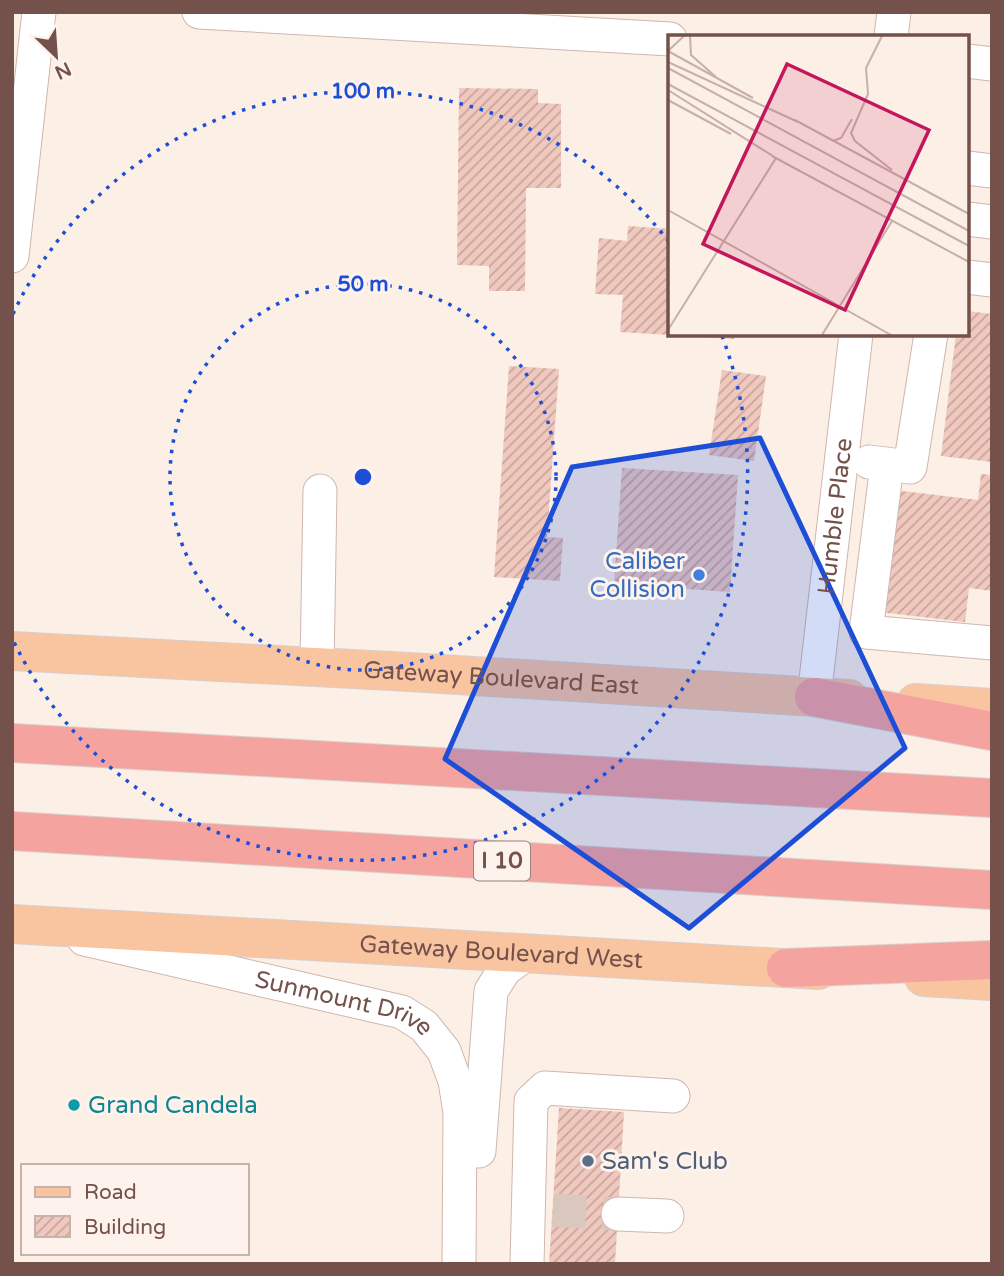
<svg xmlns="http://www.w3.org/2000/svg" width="1004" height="1276" viewBox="0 0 1004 1276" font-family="'Varela Round',sans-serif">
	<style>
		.building { fill: url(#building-hatch) }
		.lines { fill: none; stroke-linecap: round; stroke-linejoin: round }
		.minor-tunnel { stroke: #dac8bf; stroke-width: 33; stroke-dasharray: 33 17; stroke-linecap: butt }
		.minor-casing { stroke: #cfb7af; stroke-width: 35 }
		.major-casing { stroke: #d8cecd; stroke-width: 40 }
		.highway-casing { stroke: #d8cecd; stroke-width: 40 }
		.minor { stroke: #fff; stroke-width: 33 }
		.major { stroke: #f8c5a0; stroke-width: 38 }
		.highway { stroke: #f4a39f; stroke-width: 38 }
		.marked { fill: #1d4ed8; fill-opacity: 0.2; stroke: #1d4ed8; stroke-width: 5; stroke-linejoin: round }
		.ring { fill: none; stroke: #1d4ed8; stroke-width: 3.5; stroke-dasharray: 3.5 7 }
		.shop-dot { fill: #3f7fe0; stroke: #fef3ec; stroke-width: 2.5 }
		.culture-dot { fill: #0f9aa8; stroke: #fef3ec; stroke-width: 2.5 }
		.service-dot { fill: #5c6f8a; stroke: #fef3ec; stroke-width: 2.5 }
		.labels { text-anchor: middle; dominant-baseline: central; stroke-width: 6; stroke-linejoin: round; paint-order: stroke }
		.shield { fill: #fef3ec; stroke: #9d827b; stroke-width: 2 }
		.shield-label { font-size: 23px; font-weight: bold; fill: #74514b }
		.street-label { font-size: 24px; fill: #74514b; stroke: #fef3ec }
		.shop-label { font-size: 24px; fill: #366cbe; stroke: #fef3ec; text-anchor: end }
		.culture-label { font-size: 24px; fill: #0d838f; stroke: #fef3ec; text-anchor: start }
		.service-label { font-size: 24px; fill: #4e5e75; stroke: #fef3ec; text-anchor: start }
		.inset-road { fill: none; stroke: #c6b0a8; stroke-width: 2 }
		.view { fill: #c2185b; fill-opacity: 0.15; stroke: #c2185b; stroke-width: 3.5 }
		.inset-edge { fill: none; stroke: #74514b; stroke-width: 3.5 }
		.centre { fill: #1d4ed8; stroke: #fef3ec; stroke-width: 3.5 }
		.ring-label { font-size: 21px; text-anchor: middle; font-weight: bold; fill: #1d4ed8; stroke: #fef3ec; stroke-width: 6; stroke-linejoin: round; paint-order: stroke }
	</style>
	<defs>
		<pattern id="building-hatch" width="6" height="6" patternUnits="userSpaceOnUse" patternTransform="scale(1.75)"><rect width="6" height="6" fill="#f0c8be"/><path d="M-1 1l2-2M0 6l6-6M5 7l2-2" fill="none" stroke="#c7a59c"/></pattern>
	</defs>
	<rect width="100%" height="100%" fill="#fcefe6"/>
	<path class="building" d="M459,88L538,89V103L561,104V188H526L525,291H489V266L457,265Z
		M628,226L670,229V335L620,332L623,295L595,294L599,238L627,241Z
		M967,311L992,314V462L941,456L956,334H967Z
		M687,334H734V339L687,336Z
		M509,366L559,369L547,537L563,538L560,581L494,577Z
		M722,370L766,376L754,461L709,455Z
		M622,468L738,475L730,592L614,584Z
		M981,474L992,475V591L969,588L965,622L879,612L894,490L978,500Z
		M559,1108L624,1112L615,1264H549Z"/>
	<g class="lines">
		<path class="minor-tunnel" d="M553,1210L618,1214"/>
		<g class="minor-casing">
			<g id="minor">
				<path d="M199,12L670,39"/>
				<path d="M891,37L894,12"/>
				<path d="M967,61L992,64"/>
				<path d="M967,168L992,171"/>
				<path d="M967,219L992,222"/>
				<path d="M12,256L39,12"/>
				<path d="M967,277L992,280"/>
				<path d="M869,462L910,467L931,334"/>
				<path d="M887,465L866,632L992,643"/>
				<path d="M317,667L320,491"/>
				<path id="s1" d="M814,697L856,334"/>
				<path id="s2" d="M84,939L402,1012L424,1026L444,1051L455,1081L460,1112L459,1264"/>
				<path d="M479,1151L491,991L505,969L528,953"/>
				<path d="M618,1214L667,1216"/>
				<path d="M527,1264L531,1101L545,1088L673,1096"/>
			</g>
		</g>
		<g class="major-casing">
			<g id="major">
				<path id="s3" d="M12,651L409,672L849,699"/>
				<path d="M916,703L992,708"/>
				<path id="s4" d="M12,924L818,970"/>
				<path d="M924,977L992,981"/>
			</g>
		</g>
		<g class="highway-casing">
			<path id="highway" d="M814,697L992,731
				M12,743L992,798
				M12,831L992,890
				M786,968L992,960"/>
		</g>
		<use href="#minor" class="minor"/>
		<use href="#major" class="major"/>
		<use href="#highway" class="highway"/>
	</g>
	<path class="marked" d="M760,438L905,748L689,928L445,759L572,467Z"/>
	<g class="ring">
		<circle cx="363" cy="477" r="193"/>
		<path d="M13 314A386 386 0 0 1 669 242M722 336A386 386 0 0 1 13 640"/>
	</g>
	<circle class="shop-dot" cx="699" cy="575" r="7"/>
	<circle class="culture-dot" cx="74" cy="1105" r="7"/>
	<circle class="service-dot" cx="588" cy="1161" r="7"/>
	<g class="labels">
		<rect class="shield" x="474" y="841.5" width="56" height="39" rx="5"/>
		<g class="shield-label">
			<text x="502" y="861">I 10</text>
		</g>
		<g class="street-label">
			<text stroke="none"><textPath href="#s1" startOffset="182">Humble Place</textPath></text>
			<text stroke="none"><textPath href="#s3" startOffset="490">Gateway Boulevard East</textPath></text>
			<text stroke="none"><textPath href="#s4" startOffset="490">Gateway Boulevard West</textPath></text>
			<text stroke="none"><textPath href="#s2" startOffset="268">Sunmount Drive</textPath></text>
		</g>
		<g class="shop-label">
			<text x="685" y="561">Caliber<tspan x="685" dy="28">Collision</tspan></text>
		</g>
		<g class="culture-label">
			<text x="88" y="1105">Grand Candela</text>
		</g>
		<g class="service-label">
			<text x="602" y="1161">Sam's Club</text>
		</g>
	</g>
	<g transform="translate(668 35)">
		<rect width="301" height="301" fill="#fcefe6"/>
		<path class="inset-road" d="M22,1L23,20L48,42M214,1L198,33L200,59L183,98L187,106L224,135M0,16L16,1M0,16L85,63M0,27L130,87M0,33L301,196M0,49L301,211M0,55L108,123M0,65L63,99M127,85L301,179M165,106L173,103L184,84M104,121L301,227M0,175L223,300M0,295L108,123M154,300L224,186"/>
		<path class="view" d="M119,29L261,95L177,275L35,209Z"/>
		<rect width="301" height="301" class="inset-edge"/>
	</g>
	<circle cx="363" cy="477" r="10" class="centre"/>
	<g class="ring-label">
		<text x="363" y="98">100 m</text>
		<text x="363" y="291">50 m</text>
	</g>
	<rect width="1004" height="1276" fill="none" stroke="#74514b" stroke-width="28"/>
	<rect x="21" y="1164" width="228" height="91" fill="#fef3ec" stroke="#c7b2ac" stroke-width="2"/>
	<rect x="35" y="1187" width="35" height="10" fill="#f8c5a0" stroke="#c7b2ac" stroke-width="2"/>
	<text x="84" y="1199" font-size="21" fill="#74514b">Road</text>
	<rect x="35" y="1216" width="35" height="21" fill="url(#building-hatch)" stroke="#c7b2ac" stroke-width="2"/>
	<text x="84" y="1234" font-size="21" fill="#74514b">Building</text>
	<g transform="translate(56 56) rotate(155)" stroke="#fef3ec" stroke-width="5" paint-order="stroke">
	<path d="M0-5L12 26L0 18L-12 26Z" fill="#74514b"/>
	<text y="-10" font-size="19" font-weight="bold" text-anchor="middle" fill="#74514b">N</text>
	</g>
</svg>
